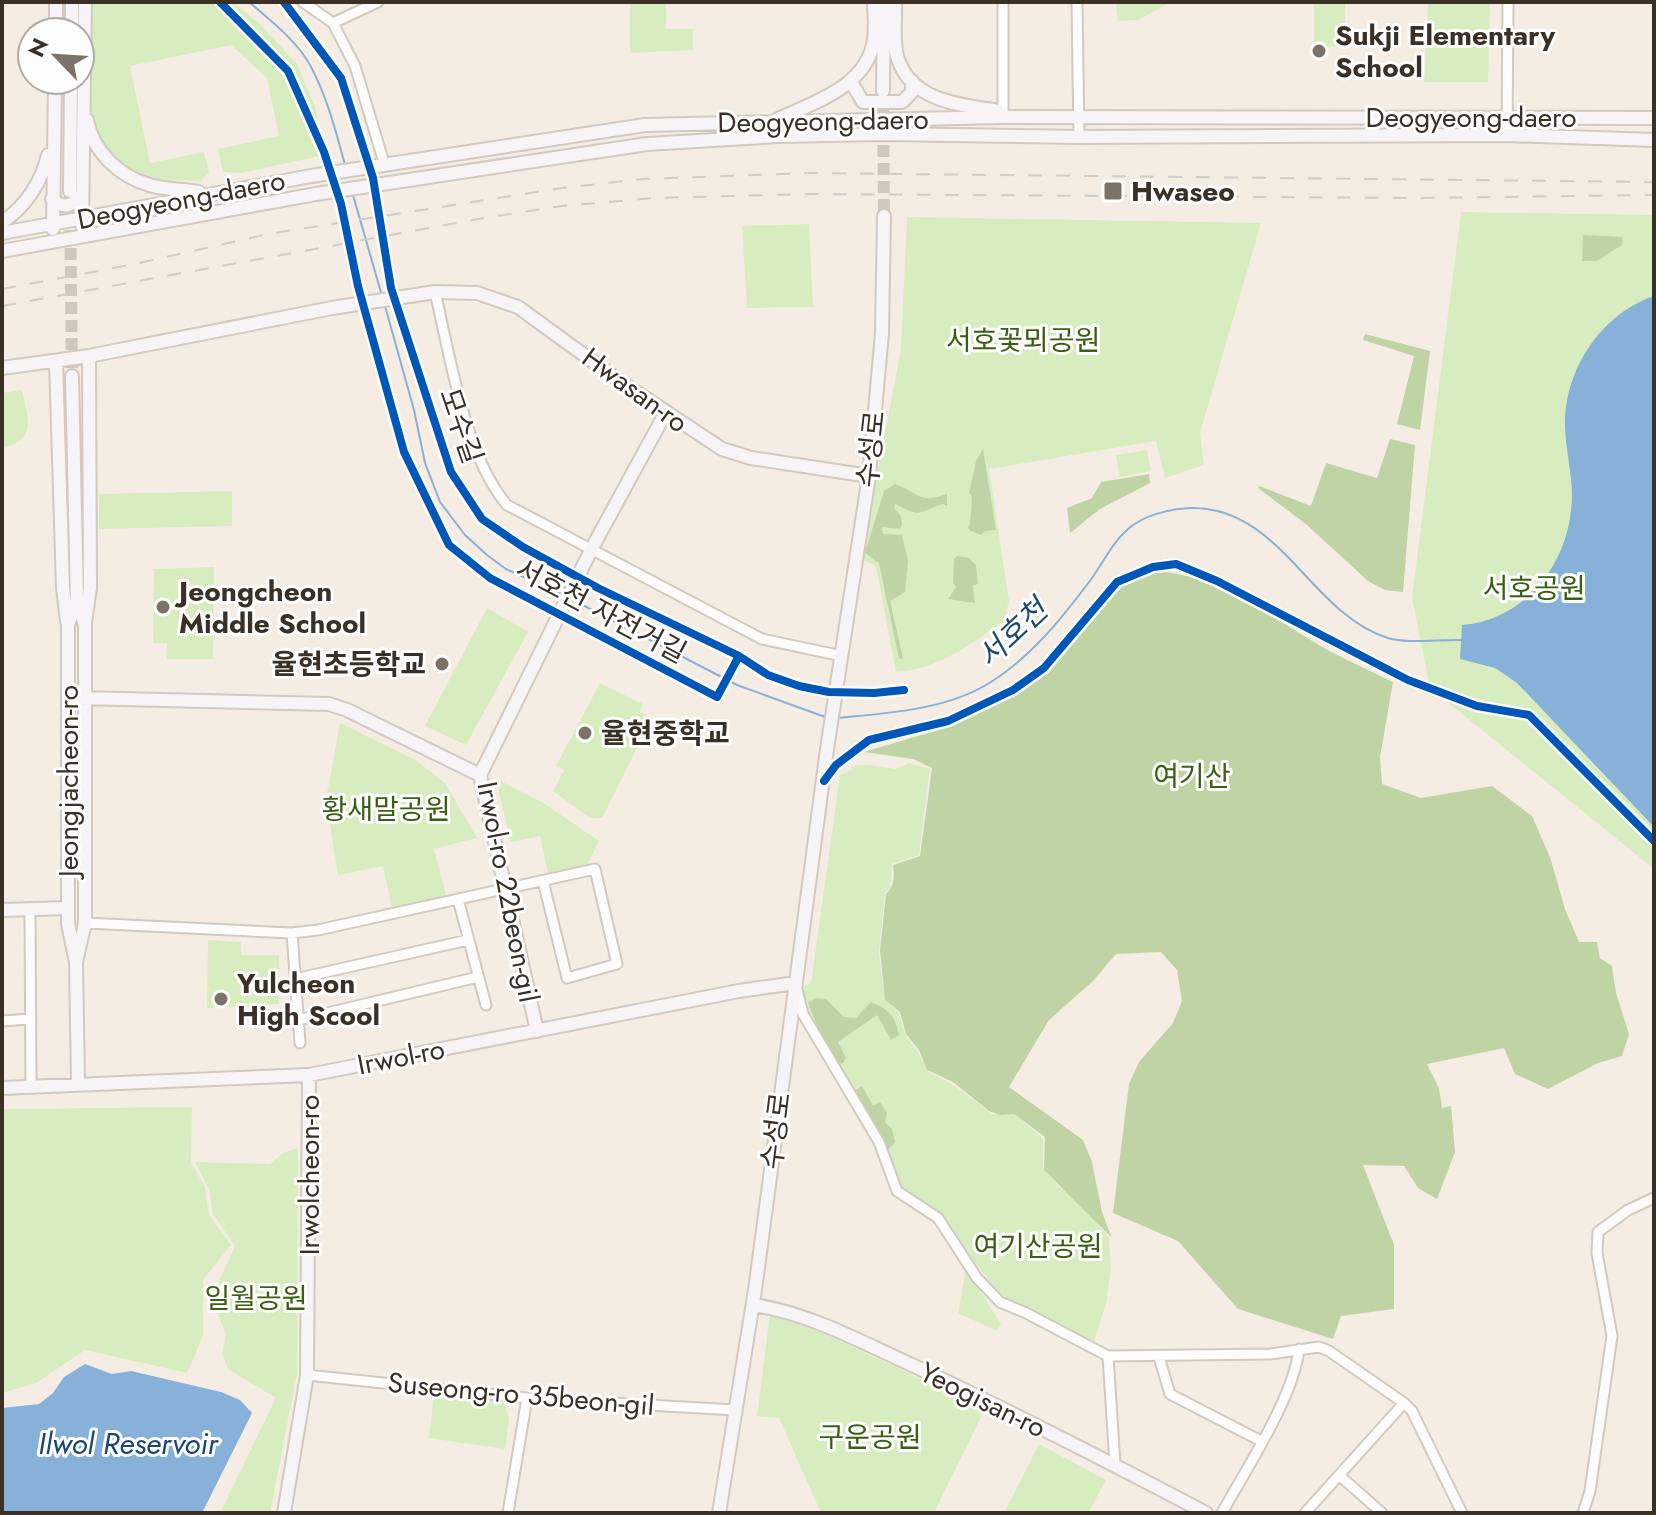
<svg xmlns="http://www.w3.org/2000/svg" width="1656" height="1515" viewBox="0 0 1656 1515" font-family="Jost,'Noto Sans KR',sans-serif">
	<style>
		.green { fill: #d8edbf }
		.forest { fill: #bfd3a5 }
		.water { fill: #88b1d9 }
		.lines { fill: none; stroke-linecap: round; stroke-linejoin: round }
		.stream { stroke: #88b1d9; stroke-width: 2 }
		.secondary-tunnel { stroke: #d0c7be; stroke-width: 12; stroke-dasharray: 12 6; stroke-linecap: butt }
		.street-casing { stroke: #d2cac0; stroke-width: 13 }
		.secondary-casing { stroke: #d2cac0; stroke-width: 16 }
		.street { stroke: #fefcfb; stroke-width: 9 }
		.secondary { stroke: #f7f4f7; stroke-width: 12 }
		.rail { stroke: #cfccc9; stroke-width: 2; stroke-dasharray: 14 14; stroke-linecap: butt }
		.cycleway-casing { stroke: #fdfdfd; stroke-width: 13 }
		.cycleway { stroke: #0057b8; stroke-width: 8 }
		.poi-dot { fill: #7b7268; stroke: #fdfdfd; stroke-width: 3 }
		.labels { text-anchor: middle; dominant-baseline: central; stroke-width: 6; stroke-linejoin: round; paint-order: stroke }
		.poi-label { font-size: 28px; font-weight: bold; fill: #3a3025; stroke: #fdfdfd; text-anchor: start }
		.street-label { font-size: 28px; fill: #3a3025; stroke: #fdfdfd }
		.park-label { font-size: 28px; fill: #395f10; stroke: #fdfdfd }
		.water-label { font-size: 30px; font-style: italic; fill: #1b4770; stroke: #fdfdfd }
	</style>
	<rect width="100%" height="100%" fill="#f5ede4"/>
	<path class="green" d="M89,2H233L258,22L297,64L316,109L324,155L241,173L223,172L218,149L279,136L267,78L231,45L130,66L150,163L204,152L209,172L201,181L151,180L112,158L94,130L88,106Z
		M1116,2H1197V3H1169L1138,20L1118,21Z
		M1314,2H1345V47L1314,46Z
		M1428,2H1490L1488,82H1424Z
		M630,3H666V29H693V50L630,53Z
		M1461,212L1654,215V869L1430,688L1412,598Z
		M907,217L1261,223L1200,433L1204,465L1165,478L1156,441L989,469L1009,601L1004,621C971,644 937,670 896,672L876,566L861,559L901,349Z
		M809,224L813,307L747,308L742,226Z
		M22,390C28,418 38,440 2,448V393Z
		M1147,450L1151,471L1120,477L1116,455Z
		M232,491V526L99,529V494Z
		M214,567L213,659H166L167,643H153L154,569Z
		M487,608L528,632L466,745L425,726Z
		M600,683L643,704L640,712L652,718L602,818H590L553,791L564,770L556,766Z
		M340,723L417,761L445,783L477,838L434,849L446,895L392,908L383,866L338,875L326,799Z
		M909,763L930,769L919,855L892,864L890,888L885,893L879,952L885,1000L899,1013L906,1036L918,1052L928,1072L955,1086L992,1114H1014L1043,1138V1168L1060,1188L1072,1191L1109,1238L1111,1267L1106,1304L1094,1342L1080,1338L1002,1298L940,1216L899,1190C895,1179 893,1165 889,1155C864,1099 813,1047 800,987L811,983L840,775L852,770L853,766L867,765L896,769Z
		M495,778L542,802L599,841L588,864L548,873L540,836L511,842Z
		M208,940L241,942V955H279V1004L207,1008Z
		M192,1107L191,1162L205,1187L209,1215L231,1245L203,1280V1336L187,1373L85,1350L36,1383L2,1393V1109Z
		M298,1148L297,1374L270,1513H220L276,1398L228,1369L222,1354L226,1334L215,1308L216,1288L235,1246L213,1214L209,1189L195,1162L270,1164L283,1153Z
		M966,1269L1001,1324L997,1331L958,1313Z
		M770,1314L823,1333L985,1409L934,1513H821L779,1418L757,1416Z
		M434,1394L504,1401L509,1419L505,1449L429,1438Z
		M1039,1444L1106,1480L1088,1513H1004Z"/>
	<path class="forest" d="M1583,235L1622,237V245L1597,261H1582Z
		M1365,334L1430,351L1420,430L1397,424L1414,356L1363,340Z
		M1390,439L1415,445L1403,592L1385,590L1368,581L1307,525L1258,488L1259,486L1311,506L1326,463L1377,478Z
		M983,449L996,530L985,531L981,535L969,530L968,527L970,524L972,497L969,493L976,461Z
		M1149,474L1150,483L1100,509L1070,533L1067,508L1092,498L1101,482Z
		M895,484C919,493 919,504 947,494V506L943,504C915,513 923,518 895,504L894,508C900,514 905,521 900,529L882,527L883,534L902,535L908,561L905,592L890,601L903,658L899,659L879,563L865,553L884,491Z
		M957,556L969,558L976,565L978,584L973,585L975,603L948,599L956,587L953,583L954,559Z
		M1153,571C1219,574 1271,618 1326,649C1348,661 1371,671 1393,682L1380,757L1382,784L1421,798L1492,786L1532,816L1550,857L1565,909L1579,942H1597L1600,958L1612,966L1616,993L1629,1034L1622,1056L1598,1063L1548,1089L1515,1074L1504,1048L1427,1064L1439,1088L1442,1108L1451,1106L1455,1152L1437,1199L1418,1188L1404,1166L1363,1165L1394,1245V1309L1341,1316L1333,1339L1238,1309L1178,1241L1113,1213L1129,1084L1139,1062L1173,1023L1182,1001L1177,970L1161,952L1116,954L1093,981L1049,1020L1009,1087L1083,1140L1092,1162L1102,1212L1112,1238L1044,1170L1045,1137L1014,1114L1000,1115L989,1111L953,1082L927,1070L919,1050L906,1034L900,1012L885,1000L880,950L886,894C895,886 894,876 893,865L920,856L932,768L913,759L864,752L942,729L1027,686L1060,656L1124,581Z
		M816,998L826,999L844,1017L856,1018L871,1002C889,1009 895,1016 899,1035L891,1040L877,1015L838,1042L846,1058L843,1063L837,1064L821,1035L808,1003Z
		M862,1086L873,1106L880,1102L887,1113L885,1122L892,1129L895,1142L888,1150L854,1091Z"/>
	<path class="water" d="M1654,296V827L1517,683L1495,668L1460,659L1462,625C1522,620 1565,569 1571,510C1575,481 1565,453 1565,424C1565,369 1601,314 1654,296Z
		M85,1364L112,1374L131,1371L221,1392L240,1400L252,1413L202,1513H2V1408L39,1404L53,1393L64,1377Z"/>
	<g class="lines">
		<path class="stream" d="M249,2C270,20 296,40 310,65C327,96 336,132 345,165
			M353,195L382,296
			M385,306L414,410L425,463L440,502L465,535L487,555L506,569L563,595
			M573,600L737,685L828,718
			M838,718C888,713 947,710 991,682C1032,656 1063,617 1092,578C1104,561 1112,543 1128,529C1144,515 1169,509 1190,508C1281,506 1310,614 1388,638C1407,644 1441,639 1461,640"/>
		<path class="secondary-tunnel" d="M883,91L884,216
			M70,194L72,376"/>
		<g class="street-casing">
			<path id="street" d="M303,2L333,23L355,66L385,166
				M1003,2V117
				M1077,2L1079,137
				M333,23L378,2
				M1507,135L1508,2
				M435,292C450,356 465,456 507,505L762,639L842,656
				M824,781L836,765L869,740L948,721L1013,690L1044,668L1117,582L1153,567L1176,564L1217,581L1408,680L1477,706L1529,715L1654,841
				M458,899L486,1005
				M30,910L31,1086
				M85,923L292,933L318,930L595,869L617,964L567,978L543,881
				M292,933L300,1043
				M295,979L468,940
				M797,990L803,1014L879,1142L897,1191L938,1218L977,1278L1000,1302L1026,1313L1108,1356L1115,1465
				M298,1020L478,977
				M2,1021L30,1019
				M1108,1356L1270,1354L1319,1347L1329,1351L1404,1403L1412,1411L1462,1513
				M1159,1357L1170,1394L1261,1441
				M307,1375L527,1398L735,1410
				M1339,1475L1382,1513
				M508,1513L527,1398
				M1222,1513C1246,1469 1294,1397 1299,1349
				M1305,1513L1404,1403
				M1583,1513L1590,1491L1612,1336L1597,1253L1598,1232L1628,1210L1654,1198"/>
		</g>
		<g class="secondary-casing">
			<path id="secondary" d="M895,2C896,19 892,43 898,59C912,102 962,105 999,111
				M56,32V2
				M72,32V2
				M851,82L863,102H902L912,92V81
				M883,91L884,2
				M778,119C815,102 868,86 874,39C876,27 874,14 874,2
				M87,120C93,152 119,176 149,185C166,190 183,189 199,192
				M70,191L71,80
				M52,199C64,209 71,207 81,195
				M2,222C25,208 42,181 48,155
				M82,226L85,2
				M53,229L55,80
				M2,233L311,176L645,125L1003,117L1654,118
				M2,251L316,194L647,144L779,136L883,134L1079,137L1507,135L1654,140
				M56,361L63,588L67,621
				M2,368L89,356L332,308L435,292L477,293L518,307L624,384L722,449L751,458L869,476
				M72,376L77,600L85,625V923L76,962
				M77,600L68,625V924L76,962L78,1084
				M85,622L90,588L89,356
				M79,698L329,704L347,710L480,775
				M2,910L68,908
				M537,1031L480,775L592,548L666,412
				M2,1088L309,1075L739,991L795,983
				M753,1305C809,1313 861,1342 912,1365C1012,1412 1109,1462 1206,1513
				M284,1513L307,1375L309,1075
				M719,1513L755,1290L827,749L869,476L882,333L884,216"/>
		</g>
		<use href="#street" class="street"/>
		<use href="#secondary" class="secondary"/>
		<path class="rail" d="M2,289L135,264L268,234L562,188L643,179L810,173L1654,182
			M2,306L484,218L562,206L654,198L810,194L1417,198L1654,195"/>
		<g class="cycleway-casing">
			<path id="cycleway" d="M220,2L288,71L324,152L341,204L358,286L404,452L449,545L490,578L717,697L739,656
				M284,2L341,78L373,178L391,288L451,472L482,519L523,547L598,588L739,656L768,675L799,686L829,692L874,693L904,690
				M824,781L836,765L869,740L948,721L1013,690L1044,668L1117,582L1153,567L1176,564L1217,581L1408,680L1477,706L1529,715L1654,841"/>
		</g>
		<use href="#cycleway" class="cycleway"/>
	</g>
	<g class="poi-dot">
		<circle cx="1319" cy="51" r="8"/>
		<rect x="1103" y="181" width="20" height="20" rx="4"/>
		<circle cx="163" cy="607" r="8"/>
		<circle cx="442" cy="664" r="8"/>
		<circle cx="585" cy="733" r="8"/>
		<circle cx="221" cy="999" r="8"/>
	</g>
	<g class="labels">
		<g class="poi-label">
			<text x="1335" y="35">Sukji Elementary<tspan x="1335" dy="32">School</tspan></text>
			<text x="1131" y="191">Hwaseo</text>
			<text x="179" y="591">Jeongcheon<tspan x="179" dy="32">Middle School</tspan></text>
			<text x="426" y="664" text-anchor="end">율현초등학교</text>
			<text x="601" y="733">율현중학교</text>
			<text x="237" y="983">Yulcheon<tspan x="237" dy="32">High Scool</tspan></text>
		</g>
		<g class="street-label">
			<text x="1471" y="117">Deogyeong-daero</text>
			<text transform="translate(823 121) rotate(-1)">Deogyeong-daero</text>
			<text transform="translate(181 200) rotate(-11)">Deogyeong-daero</text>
			<text transform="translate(635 390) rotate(36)">Hwasan-ro</text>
			<text transform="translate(461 426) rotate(71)">모수길</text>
			<text transform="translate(871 449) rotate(-84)">수성로</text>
			<text transform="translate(601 611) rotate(28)">서호천 자전거길</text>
			<text transform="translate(68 781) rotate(-90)">Jeongjacheon-ro</text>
			<text transform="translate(508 892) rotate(79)">Irwol-ro 22beon-gil</text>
			<text transform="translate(401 1057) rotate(-11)">Irwol-ro</text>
			<text transform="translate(776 1131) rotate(-83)">수성로</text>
			<text transform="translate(309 1175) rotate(-90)">Irwolcheon-ro</text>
			<text transform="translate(521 1394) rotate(5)">Suseong-ro 35beon-gil</text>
			<text transform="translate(983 1400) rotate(26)">Yeogisan-ro</text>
		</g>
		<g class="park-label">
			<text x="1023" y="340">서호꽃뫼공원</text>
			<text x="1534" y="588">서호공원</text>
			<text x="1192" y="776">여기산</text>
			<text x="386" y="809">황새말공원</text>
			<text x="1038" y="1246">여기산공원</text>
			<text x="256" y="1298">일월공원</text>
			<text x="870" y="1437">구운공원</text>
		</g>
		<g class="water-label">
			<text transform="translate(1012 633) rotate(-43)">서호천</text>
			<text x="128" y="1443">Ilwol Reservoir</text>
		</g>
	</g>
	<rect width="1656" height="1515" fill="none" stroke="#3a3025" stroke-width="8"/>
	<g transform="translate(56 56) rotate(295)"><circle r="38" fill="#fdfdfd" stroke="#afaba7" stroke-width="2"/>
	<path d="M0-6L14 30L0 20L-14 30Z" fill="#7b7268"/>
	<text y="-12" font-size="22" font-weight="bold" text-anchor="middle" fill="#3a3025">N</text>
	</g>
</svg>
